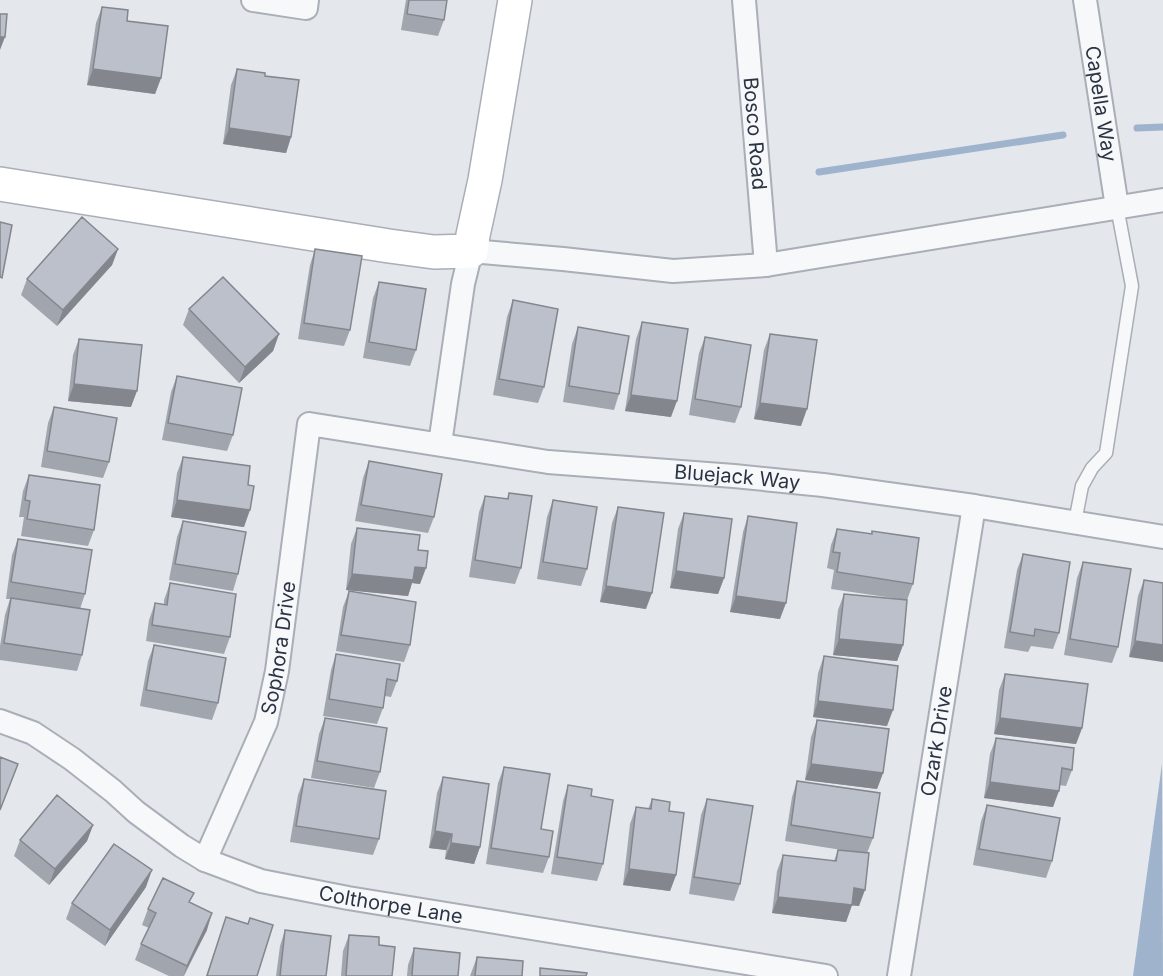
<svg xmlns="http://www.w3.org/2000/svg" width="1163" height="976" viewBox="0 0 1163 976" font-family="Inter,sans-serif">
	<style>
		.water { fill: #9fb4cc }
		.lines { fill: none; stroke-linecap: round; stroke-linejoin: round }
		.stream { stroke: #9fb4cc; stroke-width: 7 }
		.lane-casing { stroke: #a9aeb7; stroke-width: 15 }
		.street-casing { stroke: #a9aeb7; stroke-width: 26 }
		.secondary-casing { stroke: #a9aeb7; stroke-width: 36 }
		.lane { stroke: #f7f8fa; stroke-width: 12 }
		.street { stroke: #f7f8fa; stroke-width: 22 }
		.secondary { stroke: #fff; stroke-width: 33 }
		.wall { fill: #a1a5ae }
		.shaded-wall { fill: #83868d }
		.building { fill: #bbc0ca; stroke: #83868d; stroke-width: 1.5 }
		.labels { text-anchor: middle; dominant-baseline: central; stroke-width: 6; stroke-linejoin: round; paint-order: stroke }
		.street-label { font-size: 20px; fill: #2b3445; stroke: #f4f6f9 }
	</style>
	<rect width="100%" height="100%" fill="#e4e7ec"/>
	<path class="water" d="M1162,764L1163,976H1133Z"/>
	<g class="lines">
		<path class="stream" d="M1137,128L1163,127
			M819,172L1063,135"/>
		<g class="lane-casing">
			<path id="lane" d="M1075,522L1082,486L1092,468L1106,453L1132,286L1117,207"/>
		</g>
		<g class="street-casing">
			<g id="street">
				<path d="M253,0L306,8L307,0"/>
				<path id="s1" d="M744,0L766,265"/>
				<path id="s2" d="M1085,0L1117,207"/>
				<path d="M440,444L463,284L471,251L563,259L673,271L766,265L1163,200"/>
				<path id="s3" d="M0,721L33,733L72,759L113,791L136,812L182,846L205,860L261,881L348,898L826,976"/>
				<path id="s4" d="M205,860L266,722L277,671L309,424L548,462L734,476L823,485L974,506L1163,537"/>
				<path id="s5" d="M899,976L974,506"/>
			</g>
		</g>
		<g class="secondary-casing">
			<path id="secondary" d="M0,184L389,246L434,252L471,251L473,235L485,180L515,0"/>
		</g>
		<use href="#lane" class="lane"/>
		<use href="#street" class="street"/>
		<use href="#secondary" class="secondary"/>
	</g>
	<path class="wall" d="M406,0H447L444,20L438,36L401,30Z
		M102,7L127,21L161,78L155,94L87,85L96,23Z
		M237,69L265,76L291,137L286,153L223,144L231,85Z
		M118,249L112,265L57,326L21,295L27,279Z
		M315,249L350,330L344,346L298,339L310,265Z
		M379,282L416,350L410,366L363,358L373,298Z
		M513,300L544,387L538,403L493,395L507,317Z
		M189,309L279,334L273,351L239,383L183,325Z
		M642,322L671,417L625,411L636,339Z
		M578,327L619,394L614,410L563,402L572,344Z
		M770,334L801,426L754,419L764,350Z
		M705,337L741,407L735,423L689,415L699,353Z
		M79,339L131,407L68,401L73,355Z
		M177,376L233,435L227,451L162,440L171,392Z
		M54,407L109,462L103,478L41,467L48,423Z
		M183,457L248,485L244,527L171,517L177,473Z
		M369,461L434,517L428,533L355,521L363,478Z
		M29,475L94,530L88,546L21,536L24,517H19L23,491Z
		M509,493L521,568L515,584L469,577L479,512L485,496L507,499Z
		M553,500L587,569L581,586L537,579L547,517Z
		M618,507L646,609L600,602L612,523Z
		M684,513L724,578L718,594L670,588L678,529Z
		M748,516L780,619L730,612L743,532Z
		M183,521L238,574L233,591L169,580L177,537Z
		M357,528L418,550L420,584L412,583L408,596L346,590L351,544Z
		M837,529L871,534L872,531L913,584L907,600L831,589L834,570L827,568L831,545Z
		M18,539L85,594L80,609L82,655L77,671L0,660V646L5,615L10,599H6L12,555Z
		M1023,554L1059,633L1053,649L1031,646L1028,652L1004,648L1017,570Z
		M1083,562L1118,647L1112,663L1064,655L1077,578Z
		M1144,580L1163,583L1129,657L1138,596Z
		M170,583L230,637L224,654L146,641L149,620L155,603L164,605V600Z
		M349,591L410,645L404,662L336,651L343,607Z
		M844,594L903,645L897,661L833,655L838,610Z
		M154,645L218,703L212,720L140,706L148,661Z
		M336,654L397,681L391,697L385,696L383,708L377,724L323,716L331,670Z
		M824,656L887,726L813,717L818,673Z
		M1005,674L1082,728L1076,744L994,734L999,690Z
		M325,718L380,772L374,788L311,778L319,734Z
		M817,720L883,773L877,789L805,780L811,737Z
		M996,738L1072,770L1066,786L1059,785L1053,807L984,798L990,754Z
		M504,767L541,829L549,857L543,873L486,864L498,783Z
		M443,777L480,847L474,864L445,859L446,850L429,848L437,793Z
		M304,779L379,839L373,855L290,842L298,795Z
		M797,781L873,838L867,853L859,906L852,905L846,922L772,913L777,871L783,855L834,861L838,850L848,851L785,841L792,797Z
		M568,785L591,796L603,864L597,881L551,874L563,801Z
		M652,799L669,811L676,875L670,891L623,885L630,824L636,807L648,809Z
		M707,799L740,884L734,901L689,894L701,815Z
		M987,805L1052,861L1046,878L973,865L981,821Z
		M93,825L87,841L49,885L14,856L20,840Z
		M146,887L105,946L66,919L72,903Z
		M190,902L207,930L184,976H169L135,960L141,944L149,928L142,925L148,909Z
		M226,917L248,924L257,976H206Z
		M285,930L326,976H276L280,946Z
		M349,935L379,945L392,976H341L343,951Z
		M414,948L458,976H407L408,965Z
		M477,957L522,976H470Z"/>
	<path class="shaded-wall" d="M0,37H5L0,50Z
		M93,69L161,78L155,94L87,85Z
		M229,128L291,137L286,153L223,144Z
		M118,249L112,265L57,326L63,310Z
		M279,334L273,351L239,383L245,367Z
		M74,384L137,391L131,407L68,401Z
		M631,395L677,401L671,417L625,411Z
		M760,403L807,409L801,426L754,419Z
		M177,500L250,510L244,527L171,517Z
		M415,567L426,568L420,584L412,583L408,596L346,590L352,574Z
		M676,571L724,578L718,594L670,588Z
		M606,586L652,593L646,609L600,602Z
		M736,596L786,603L780,619L730,612Z
		M839,639L903,645L897,661L833,655Z
		M1135,641L1163,645V662L1129,657Z
		M818,701L893,710L887,726L813,717Z
		M1000,718L1082,728L1076,744L994,734Z
		M811,764L883,773L877,789L805,780Z
		M990,782L1059,791L1053,807L984,798Z
		M93,825L87,841L49,885L55,869Z
		M435,831L452,834L446,850L429,848Z
		M451,843L480,847L474,864L445,859Z
		M629,869L676,875L670,891L623,885Z
		M152,870L146,887L105,946L110,930Z
		M854,888L865,890L859,906L848,905Z
		M778,897L852,905L846,922L772,913Z
		M212,913L207,930L183,976L187,966Z"/>
	<path class="building" d="M409,0H447L444,20L407,14Z
		M102,7L128,10L127,21L168,26L161,78L93,69Z
		M0,14H7L5,37H0Z
		M237,69L265,73V76L299,80L291,137L229,128Z
		M82,217L118,249L63,310L27,279Z
		M0,222L12,225L2,278L0,277Z
		M315,249L362,256L350,330L304,323Z
		M223,277L279,334L245,367L189,309Z
		M379,282L426,289L416,350L369,342Z
		M513,300L558,309L544,387L499,379Z
		M642,322L688,329L677,401L631,395Z
		M578,327L629,336L619,394L569,386Z
		M770,334L817,340L807,409L760,403Z
		M705,337L751,345L741,407L695,399Z
		M79,339L142,345L137,391L74,384Z
		M177,376L242,388L233,435L168,423Z
		M54,407L117,418L109,462L47,451Z
		M183,457L250,466L248,485L254,486L250,510L177,500Z
		M369,461L442,474L434,517L361,505Z
		M29,475L100,485L94,530L27,519L30,501L25,500Z
		M509,493L532,496L521,568L475,560L485,496L508,499Z
		M553,500L597,507L587,569L543,562Z
		M618,507L664,513L652,593L606,586Z
		M684,513L732,519L724,578L676,571Z
		M748,516L797,523L786,603L736,596Z
		M183,521L246,532L238,574L175,564Z
		M357,528L420,535L418,550L428,551L426,568L415,567L413,580L352,574Z
		M837,529L872,534V531L919,538L913,584L837,572L840,553L833,552Z
		M18,539L92,550L85,594L11,582Z
		M1023,554L1070,562L1059,633L1035,629L1034,636L1010,632Z
		M1083,562L1131,569L1118,647L1070,639Z
		M1144,580L1163,583V645L1135,641Z
		M170,583L236,594L230,637L152,625L155,603L167,605Z
		M349,591L416,602L410,645L341,635Z
		M844,594L907,600L903,645L839,639Z
		M11,598L90,610L82,655L4,643Z
		M154,645L226,658L218,703L146,690Z
		M336,654L400,664L397,681L387,679L383,708L329,699Z
		M824,656L898,666L893,710L818,701Z
		M1005,674L1088,684L1082,728L1000,718Z
		M325,718L387,728L380,772L317,761Z
		M817,720L889,729L883,773L811,764Z
		M996,738L1074,748L1072,770L1062,768L1059,791L990,782Z
		M0,757L18,764L0,810Z
		M504,767L550,774L541,829L553,831L549,857L491,848Z
		M443,777L489,784L480,847L451,843L452,834L435,831Z
		M304,779L386,791L379,839L296,826Z
		M797,781L880,793L873,838L791,825Z
		M568,785L592,789L591,796L613,800L603,864L557,857Z
		M57,795L93,825L55,869L20,840Z
		M652,799L670,802L669,811L684,813L676,875L629,869L636,807L651,809Z
		M707,799L753,806L740,884L694,877Z
		M987,805L1060,818L1052,861L979,849Z
		M114,844L152,870L110,930L72,903Z
		M838,850L869,853L865,890L854,888L852,905L778,897L783,855L836,861Z
		M163,878L194,893L189,902L212,913L187,966L141,944L156,913L148,909Z
		M226,917L248,924L250,918L273,925L257,976H207Z
		M285,930L331,936L326,976H280Z
		M349,935L379,937V945L395,947L392,976H346Z
		M414,948L460,953L458,976H412Z
		M477,957L523,961L522,976H475Z
		M540,968L587,973L586,976H540Z"/>
	<g class="labels">
		<g class="street-label">
			<text stroke="none"><textPath href="#s2" startOffset="105">Capella Way</textPath></text>
			<text stroke="none"><textPath href="#s1" startOffset="134">Bosco Road</textPath></text>
			<text stroke="none"><textPath href="#s4" startOffset="884">Bluejack Way</textPath></text>
			<text stroke="none"><textPath href="#s4" startOffset="226">Sophora Drive</textPath></text>
			<text stroke="none"><textPath href="#s5" startOffset="238">Ozark Drive</textPath></text>
			<text stroke="none"><textPath href="#s3" startOffset="441">Colthorpe Lane</textPath></text>
		</g>
	</g>
</svg>
